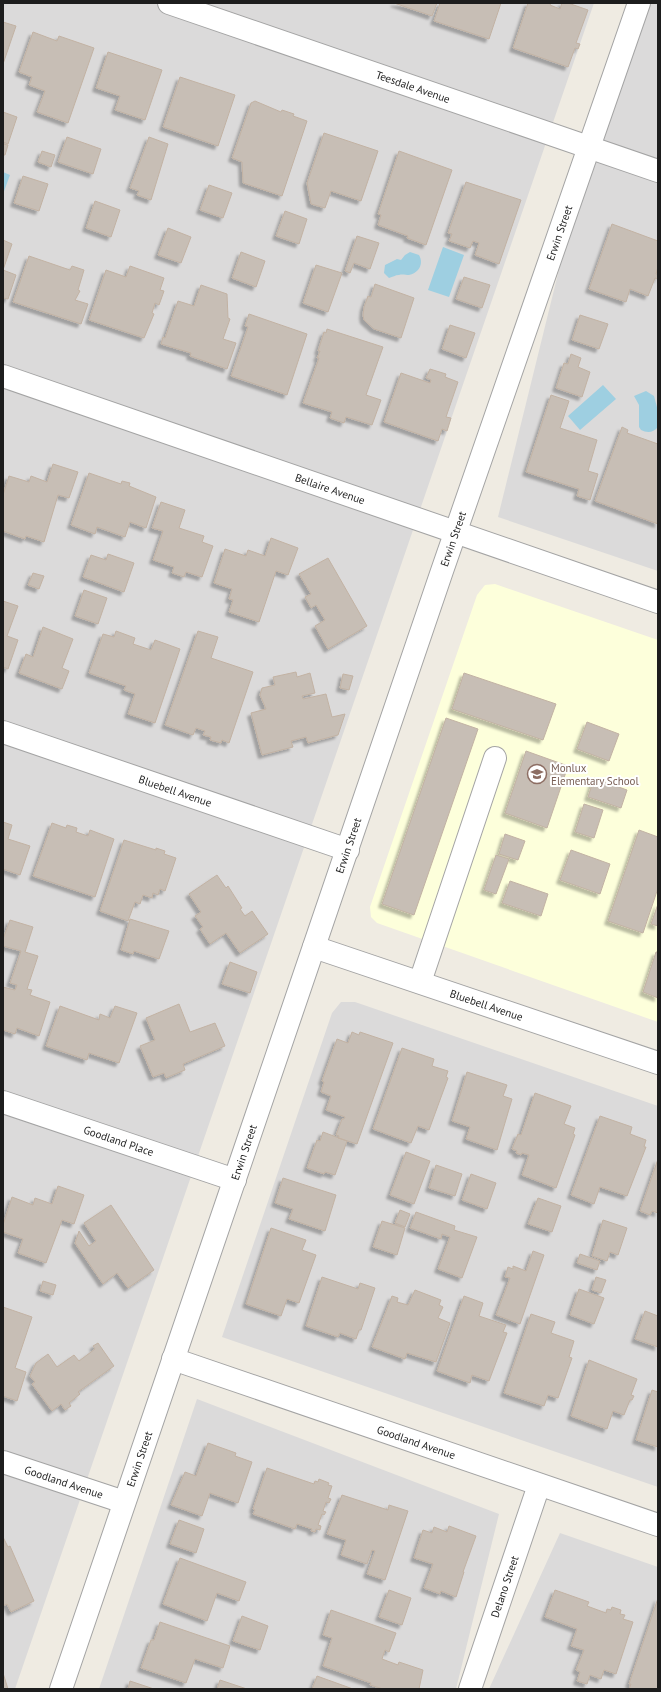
<svg xmlns="http://www.w3.org/2000/svg" width="661" height="1692" viewBox="0 0 661 1692" font-family="'PT Sans',sans-serif">
	<style>
		.residential { fill: #dbdada }
		.education { fill: #fdffdb }
		.water { fill: #9ecfe1 }
		.building { fill: #c7beb5; stroke: #c2b2a3; filter: url(#shadow) }
		.lines { fill: none; stroke-linecap: round; stroke-linejoin: round }
		.minor-casing { stroke: #a4a4a4; stroke-width: 24 }
		.minor { stroke: #fff; stroke-width: 22 }
		.labels { text-anchor: middle; dominant-baseline: central; stroke-width: 4; stroke-linejoin: round; paint-order: stroke }
		.street-label { font-size: 11px; fill: #1d1d1d; stroke: #fff }
		.education-label { font-size: 11px; fill: #785e54; stroke: #fff; text-anchor: start }
	</style>
	<defs>
		<filter id="shadow"><feDropShadow dx="-3.5" dy="3.5" stdDeviation="1" flood-color="#0004"/></filter>
	</defs>
	<rect width="100%" height="100%" fill="#efebe2"/>
	<path class="residential" d="M3,3H594L15,1689H3Z
		M639,3H658V571L498,517L589,148Z
		M341,1002H355L658,1106V1487L222,1337L332,1013Z
		M197,1399L499,1514L456,1689H99Z
		M560,1533L658,1567V1689H489Z"/>
	<path class="education" d="M495,584L658,640V1022L377,923L371,917L370,907L477,595L485,585Z"/>
	<path class="water" d="M3,172L10,175L3,194Z
		M443,247L464,255L449,297L428,290Z
		M410,252L419,255C424,264 419,273 409,275C406,275 402,274 399,275C395,275 393,277 389,278L384,273L385,265L397,259L401,260L405,255Z
		M603,385L616,399L580,430L568,416Z
		M646,391L654,396L658,411V427C653,433 647,433 641,430L639,427V405L634,396Z"/>
	<path class="building" d="M394,3H437L432,16Z
		M440,3H501L489,39L434,21Z
		M528,3H551L550,5L560,9L562,3H568L588,10L576,43L580,44L578,49L575,48L568,67L513,48Z
		M3,22L16,26L3,64Z
		M33,32L57,41L59,36L94,48L68,123L37,112L45,91L29,85L32,77L19,72Z
		M108,52L162,70L145,120L115,110L120,96L96,88Z
		M180,77L235,95L218,146L163,127Z
		M255,101L281,112L282,110L294,114L293,116L307,121L282,196L243,183L242,162L232,158L251,103Z
		M3,112L17,117L8,144L3,142Z
		M324,133L378,151L361,201L331,191L325,208L311,204L307,183Z
		M67,137L101,149L93,174L58,162Z
		M149,137L168,144L151,200L137,195L139,191L130,188Z
		M3,144L8,145L5,155H3Z
		M42,151L55,155L51,167L38,162Z
		M399,151L452,170L426,245L407,238L408,236L378,225L381,215L378,214Z
		M23,176L48,184L39,211L14,203Z
		M466,182L521,200L499,264L475,255L479,243L473,241L470,248L449,241L452,234L448,233Z
		M209,185L232,193L223,218L200,210Z
		M95,201L120,210L111,237L86,228Z
		M285,211L307,219L299,244L276,236Z
		M612,224L658,241V267L656,274H658V278L657,279L655,278L648,296L630,289L626,302L589,289Z
		M168,228L191,237L181,263L158,255Z
		M357,236L379,243L370,269L354,263L350,273L345,271Z
		M3,240L12,244L3,270Z
		M241,252L265,261L256,287L232,278Z
		M29,256L70,270L72,266L84,270L78,290L80,291L75,300L88,304L81,324L13,302Z
		M316,265L342,273L328,312L303,303Z
		M130,266L164,278L160,290L164,291L159,305L155,303L152,313L154,314L144,338L89,320L106,270L126,277Z
		M3,270L16,275L8,299L3,298Z
		M464,277L490,285L482,308L456,299Z
		M375,284L414,298L401,338L374,329L364,320L363,315L364,307L368,296L371,297Z
		M201,285L227,294L228,318L230,319L223,339L236,343L227,369L190,356L191,353L161,344L163,337L165,338L178,301L194,306Z
		M249,314L307,334L287,395L231,376L248,327L245,326Z
		M580,315L608,324L599,349L572,340Z
		M450,325L475,333L466,358L442,349Z
		M327,329L383,347L366,395L381,400L372,425L346,417L344,423L330,418L332,412L303,403L319,358H317L320,351H318L324,332L326,333Z
		M571,354L581,358L578,367L590,372L582,397L556,388L564,363L568,364Z
		M430,369L446,374L445,377L458,382L446,417L451,418L447,431L442,429L438,441L384,422L401,373L430,383L431,380L426,378Z
		M551,395L569,401L560,428L597,440L588,471L598,474L590,500L577,496L579,489L526,472Z
		M622,427L628,430L627,433L658,444V524L595,501Z
		M53,464L78,472L69,498L58,495L44,542L26,536L25,539L3,531V495L9,476L29,482L31,476L47,482Z
		M89,473L121,484L122,481L130,483L129,486L156,497L146,528L130,522L125,537L97,527L95,534L71,525Z
		M161,502L185,510L179,528L204,536L202,542L213,546L202,577L186,572L184,577L172,573L174,567L153,560L163,531L152,528Z
		M271,538L298,548L288,575L276,571L259,622L229,612L233,600L229,599L232,589L214,583L225,549L246,556L248,550L265,556Z
		M108,554L134,563L124,592L83,577L91,555L106,560Z
		M328,558L367,626L328,649L315,626L325,620L316,605L311,608L305,597L311,594L299,574Z
		M33,573L44,576L39,589L28,585Z
		M84,590L107,598L98,624L75,616Z
		M3,601L18,606L7,636L18,640L8,669L3,667Z
		M43,627L73,639L62,668L69,671L62,689L19,673L26,654L33,657Z
		M116,631L135,638L133,644L151,650L155,640L180,649L155,723L128,714L135,694L124,690L126,686L89,673L103,634L114,637Z
		M198,631L218,637L211,658L253,672L229,743L222,740L221,743L210,740L211,737L203,735L205,731L196,728L193,735L165,725Z
		M296,672L297,677L310,673L315,693L302,696L303,699L326,694L332,717L345,714L338,735L308,743L306,737L291,741L293,747L262,755L251,713L266,709L260,695L262,688L275,685L273,677Z
		M464,673L556,704L543,740L452,709Z
		M343,674L353,676L349,690L340,688Z
		M446,718L478,729L414,915L382,904Z
		M587,722L619,734L609,761L577,749Z
		M526,751L568,766L547,828L505,813Z
		M594,778L627,790L621,808L588,797Z
		M584,804L603,810L594,838L575,832Z
		M3,822L12,825L8,839L30,846L20,875L3,869Z
		M52,823L66,828L67,825L77,828L76,832L88,836L90,830L114,839L95,897L33,876Z
		M639,830L658,837V888L643,933L608,921Z
		M505,834L525,841L518,860L499,854Z
		M124,840L156,850V848L165,851L164,854L176,858L165,891L160,889L158,895L153,893L152,898L143,895L140,904L135,902L128,921L100,911Z
		M571,850L610,864L600,894L560,880Z
		M496,855L509,859L496,894L484,890Z
		M217,875L226,888L228,886L242,908L240,909L245,916L252,911L268,934L240,953L226,933L210,944L200,929L203,927L195,916L201,912L189,894Z
		M510,881L548,894L541,916L502,903Z
		M658,904V926L651,924Z
		M130,919L169,931L159,959L134,951L133,954L121,950Z
		M10,920L33,927L25,952L38,956L27,989L32,990L30,995L50,1002L39,1036L17,1028L15,1034L3,1030V987L15,990L17,985L10,983L21,951L3,946V939Z
		M656,952H658V998L643,992Z
		M230,962L257,972L250,993L222,984Z
		M179,1004L190,1032L215,1023L225,1046L183,1064L185,1070L166,1078L164,1073L153,1077L140,1046L155,1040L146,1018Z
		M60,1006L99,1020L100,1014L110,1018L115,1006L137,1013L119,1063L89,1053L87,1060L46,1046Z
		M352,1032L359,1035L360,1032L393,1043L357,1144L338,1138L339,1136L336,1135L342,1119H344L345,1117L326,1110L331,1096L321,1092L324,1082L322,1081L337,1039L348,1043Z
		M402,1048L434,1059L432,1066L448,1071L446,1077L448,1078L429,1130L418,1126L411,1143L373,1129Z
		M467,1072L507,1085L503,1096L512,1099L497,1150L466,1139L470,1127L452,1121Z
		M535,1093L571,1106L564,1124L575,1128L573,1134L575,1135L556,1188L522,1175L529,1155L522,1153L521,1155L516,1153L517,1151L512,1149L518,1134L521,1135Z
		M600,1116L632,1127L630,1134L646,1140L644,1147H646L627,1196L600,1187L594,1204L571,1195Z
		M323,1132L347,1141L335,1175L325,1172L324,1174L307,1168L317,1140L320,1141Z
		M406,1152L430,1161L414,1204L390,1195Z
		M658,1159V1213L652,1211L650,1215L640,1211Z
		M436,1165L462,1174L455,1196L429,1188Z
		M471,1174L496,1183L487,1209L462,1200Z
		M283,1178L336,1195L325,1231L289,1219L293,1209L275,1203Z
		M58,1186L84,1195L74,1224L62,1220L46,1263L18,1253L23,1239L3,1232V1225L12,1197L33,1205L35,1198L52,1204Z
		M538,1198L561,1206L552,1232L528,1224Z
		M111,1205L154,1270L128,1288L117,1273L103,1284L75,1243L79,1231L89,1246L96,1241L84,1223Z
		M400,1210L410,1214L405,1227L395,1223Z
		M416,1212L455,1226L454,1230L477,1237L462,1278L438,1269L450,1237L442,1234L441,1239L410,1228Z
		M603,1220L627,1228L618,1255L610,1252L607,1261L592,1256Z
		M382,1221L405,1228L397,1255L373,1247Z
		M271,1228L306,1240L302,1250L316,1255L299,1303L287,1299L281,1316L246,1304Z
		M533,1251L544,1255L520,1324L496,1315L510,1278L505,1277L508,1267L513,1269V1266L526,1271Z
		M580,1254L600,1261L597,1270L577,1263Z
		M322,1277L358,1289L360,1283L375,1288L361,1330H359L356,1339L340,1333L338,1337L306,1326Z
		M596,1277L606,1280L601,1293L592,1290Z
		M43,1281L56,1285L53,1295L40,1291Z
		M579,1289L604,1298L594,1324L570,1315Z
		M415,1290L441,1300L439,1305L443,1307L438,1318L450,1323L436,1362L407,1353L405,1359L372,1347L392,1296L398,1298L397,1302L408,1305Z
		M464,1296L483,1303L479,1316L506,1325L503,1332L507,1333L489,1381L472,1375L470,1383L437,1371Z
		M3,1307L32,1317L15,1368L26,1372L17,1401L3,1396Z
		M645,1311L658,1316V1347L635,1339Z
		M531,1314L555,1322L551,1333L574,1341L569,1357L572,1358L558,1398L548,1395L544,1406L504,1393Z
		M98,1343L114,1366L78,1392L80,1394L69,1403L71,1406L65,1410L61,1404L52,1411L32,1384L35,1382L30,1376L36,1363L48,1354L57,1367L74,1355L79,1361L95,1349L93,1346Z
		M589,1360L637,1379L631,1395L634,1396L632,1400H630L624,1415L613,1411L607,1429L571,1416Z
		M652,1390L658,1392V1447L636,1440Z
		M208,1443L236,1453L235,1456L252,1462L238,1503L210,1493L202,1516L171,1505L185,1472L196,1476Z
		M267,1468L314,1484L315,1481L318,1482L319,1479L329,1483L328,1485L332,1486L328,1498L331,1499L329,1503L326,1502L323,1511L326,1512L324,1515L322,1514L318,1525L321,1526L320,1530L316,1529L315,1532L311,1531L312,1529L297,1524L295,1529L253,1514L255,1510L253,1509Z
		M342,1495L388,1510L389,1505L408,1511L385,1580L367,1574L375,1551L372,1550L367,1564L341,1555L346,1540L327,1534Z
		M179,1520L204,1529L196,1553L170,1544Z
		M449,1526L476,1536L463,1572H464L456,1597L441,1591L440,1594L424,1588L433,1564L414,1558L423,1530L432,1533L434,1527L447,1532Z
		M3,1537L8,1547L10,1546L34,1601L11,1612L7,1604L3,1606Z
		M180,1558L246,1582L239,1601L217,1593L207,1621L163,1604Z
		M389,1590L411,1598L402,1625L379,1617Z
		M555,1590L589,1602L587,1606L606,1613L607,1609L611,1610L612,1607L621,1610L620,1614L625,1615L623,1619L633,1622L616,1674L604,1670L601,1679L590,1675L587,1684L577,1681L580,1672L576,1670L584,1650L571,1646L577,1629L545,1617Z
		M658,1598V1689H629L631,1684H629Z
		M331,1610L396,1633L389,1652L385,1650L382,1659L398,1665L399,1662L423,1670L419,1689H383L370,1685L371,1683L323,1666L332,1638L323,1635Z
		M242,1616L268,1626L260,1650L233,1641Z
		M160,1622L230,1646L223,1668L195,1659L186,1683L141,1668L151,1640H154Z
		M3,1673L8,1689H3Z
		M317,1676L353,1689H312Z
		M220,1680L247,1689H217Z
		M130,1681L154,1689H128Z"/>
	<g class="lines">
		<g class="minor-casing">
			<g id="minor">
				<path id="s1" d="M169,3L658,171"/>
				<path id="s2" d="M3,376L658,602"/>
				<path id="s3" d="M3,732L348,850"/>
				<path id="s4" d="M314,947L658,1063"/>
				<path d="M420,982L495,758"/>
				<path id="s5" d="M3,1102L235,1180"/>
				<path id="s6" d="M173,1359L658,1525"/>
				<path id="s7" d="M3,1462L124,1502"/>
				<path id="s8" d="M61,1689L442,571L639,3"/>
				<path id="s9" d="M470,1689L539,1485"/>
			</g>
		</g>
		<use href="#minor" class="minor"/>
	</g>
	<defs>
		<g id="school-ring" transform="scale(1)"><circle r="9.5" fill="#fff" stroke="#8d6e63" stroke-width="1.5"/><path d="M0-5L7-2L0 1L-7-2ZM-4 1L0 2.5L4 1V4Q0 6-4 4Z" fill="#8d6e63"/></g>
	</defs>
	<g fill-rule="evenodd">
		<use href="#school-ring" x="537" y="774"/>
	</g>
	<g class="labels">
		<g class="street-label">
			<text stroke="none"><textPath href="#s1" startOffset="258">Teesdale Avenue</textPath></text>
			<text stroke="none"><textPath href="#s8" startOffset="1539">Erwin Street</textPath></text>
			<text stroke="none"><textPath href="#s2" startOffset="346">Bellaire Avenue</textPath></text>
			<text stroke="none"><textPath href="#s8" startOffset="1215">Erwin Street</textPath></text>
			<text stroke="none"><textPath href="#s3" startOffset="182">Bluebell Avenue</textPath></text>
			<text stroke="none"><textPath href="#s8" startOffset="891">Erwin Street</textPath></text>
			<text stroke="none"><textPath href="#s4" startOffset="182">Bluebell Avenue</textPath></text>
			<text stroke="none"><textPath href="#s5" startOffset="122">Goodland Place</textPath></text>
			<text stroke="none"><textPath href="#s8" startOffset="567">Erwin Street</textPath></text>
			<text stroke="none"><textPath href="#s6" startOffset="257">Goodland Avenue</textPath></text>
			<text stroke="none"><textPath href="#s8" startOffset="243">Erwin Street</textPath></text>
			<text stroke="none"><textPath href="#s7" startOffset="64">Goodland Avenue</textPath></text>
			<text stroke="none"><textPath href="#s9" startOffset="108">Delano Street</textPath></text>
		</g>
		<g class="education-label">
			<text x="551" y="768">Monlux<tspan x="551" dy="13">Elementary School</tspan></text>
		</g>
	</g>
	<rect width="661" height="1692" fill="none" stroke="#1d1d1d" stroke-width="8"/>
</svg>
